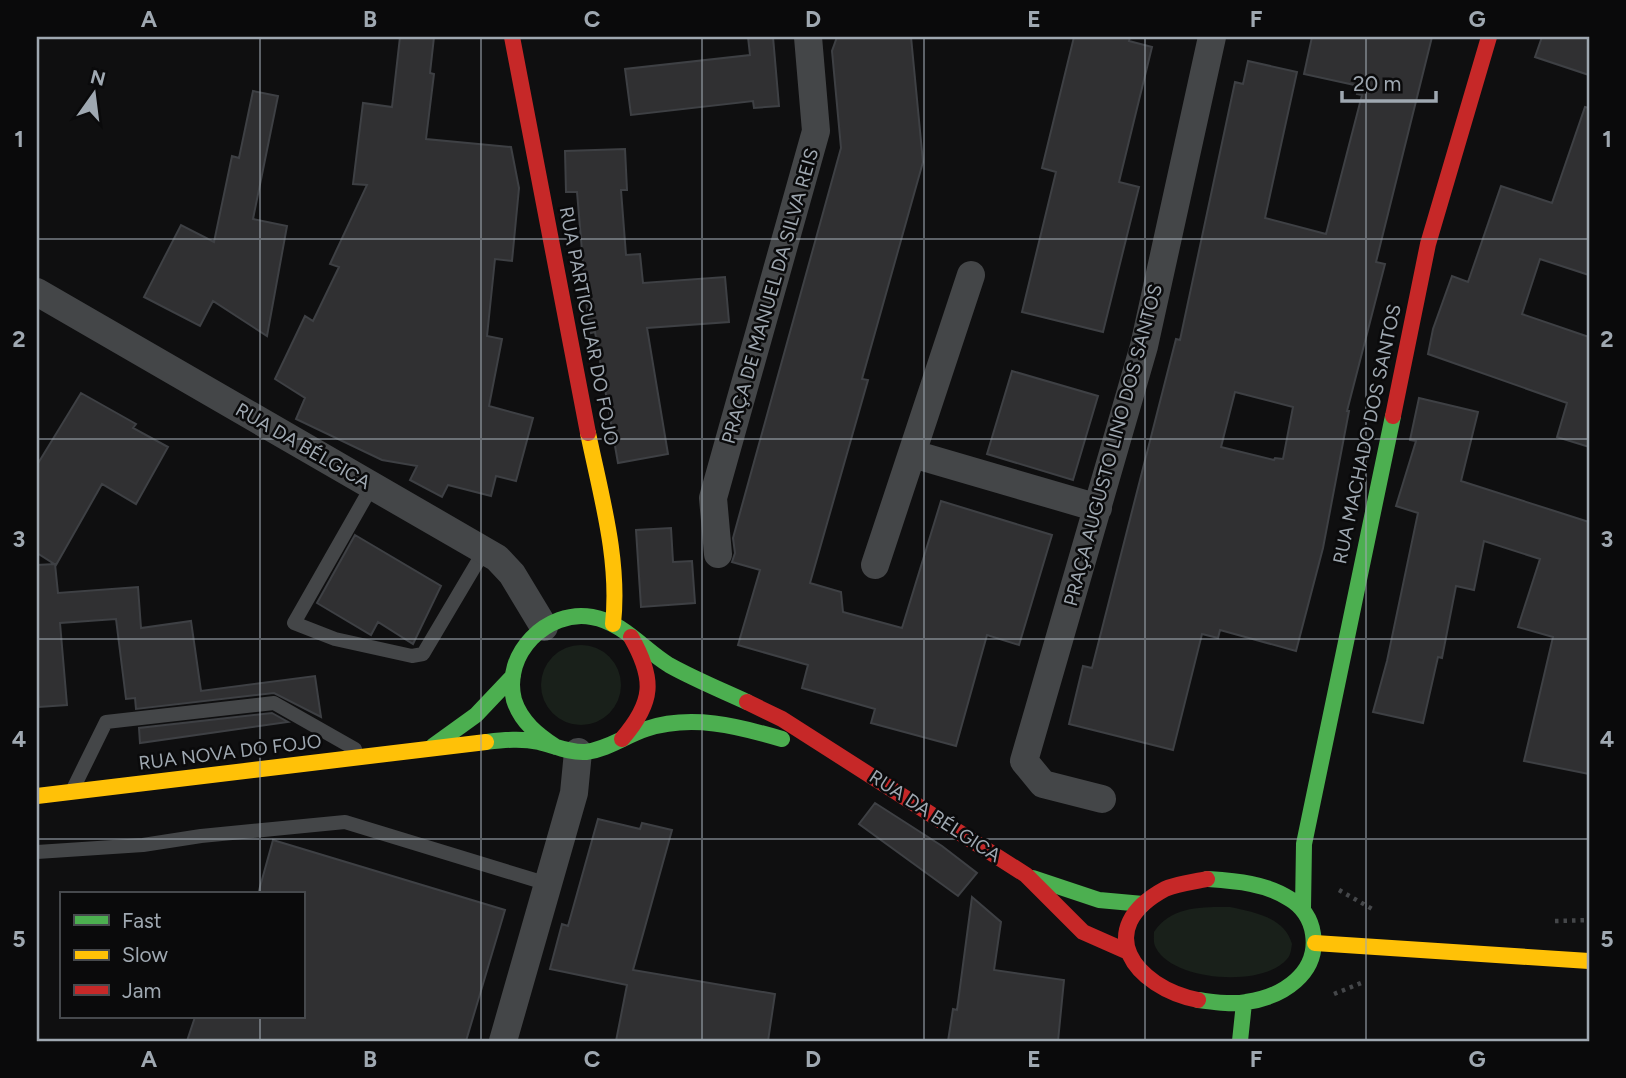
<svg xmlns="http://www.w3.org/2000/svg" width="1626" height="1078" viewBox="0 0 1626 1078" font-family="Figtree,sans-serif">
	<style>
		.green { fill: #19201a }
		.building { fill: #303032; stroke: #3e4044; stroke-width: 2; fill-rule: evenodd }
		.lines { fill: none; stroke-linecap: round; stroke-linejoin: round }
		.path { stroke: #45474a; stroke-width: 4.5; stroke-dasharray: 3.5 5; stroke-linecap: butt }
		.lane { stroke: #444648; stroke-width: 14 }
		.street { stroke: #444648; stroke-width: 28 }
		.fast { stroke: #4caf50; stroke-width: 16 }
		.slow { stroke: #ffc107; stroke-width: 16 }
		.jam { stroke: #c62828; stroke-width: 16 }
		.grid { fill: none; stroke: #9fa8b1; stroke-width: 2; stroke-opacity: 0.55 }
		.labels { text-anchor: middle; dominant-baseline: central; stroke-width: 5; stroke-linejoin: round; paint-order: stroke }
		.street-label { font-size: 19px; fill: #9fa8b1; stroke: #0a0a0b }
		.neatline { fill: none; stroke: #9fa8b1; stroke-width: 2.5 }
		.grid-label { font-size: 23px; text-anchor: middle; font-weight: bold; fill: #9fa8b1 }
	</style>
	<rect width="100%" height="100%" fill="#0f0f10"/>
	<path class="green" d="M541 685a40 40 0 1 1 80 0a40 40 0 1 1-80 0Z
		M1230,907C1253,912 1285,917 1292,944C1291,949 1291,955 1287,959C1263,988 1173,981 1156,948C1153,943 1154,938 1154,932C1171,906 1202,907 1230,907Z"/>
	<path class="building" d="M400,37H434L430,73L434,74L426,139L511,147L519,188L512,261L495,259L487,336L502,339L489,406L533,418L516,481L496,476L491,496L448,485L442,497L410,480L417,466L382,460L296,419L305,398L275,379L305,316L313,321L339,267L330,264L367,185L353,184L363,103L392,107Z
		M748,37H773L779,106L754,108L753,101L631,115L625,69L750,55Z
		M837,37H911L923,162L862,379L868,380L810,583L841,592L843,612L902,628L941,501L1052,535L1019,645L987,635L956,746L871,723L875,709L802,688L808,665L738,645L760,570L732,562L735,553L733,538L841,148L832,51Z
		M1074,37H1130L1129,41L1152,47L1119,182L1139,187L1103,332L1022,312L1056,172L1042,168Z
		M1312,37H1432L1376,262L1385,264L1347,411H1349L1323,548L1296,651L1220,630L1218,638L1202,634L1173,750L1069,724L1083,666L1092,668L1176,339L1180,340L1235,82L1243,84L1248,61L1297,72L1265,218L1326,234L1362,95L1357,94L1359,86L1304,74ZM1235,392L1293,407L1283,459L1275,458L1274,460L1221,447Z
		M1542,37H1589V75L1535,57Z
		M253,91L278,96L253,219L287,226L267,336L213,301L200,326L144,297L181,225L214,242L232,156L239,158Z
		M1585,107L1589,108V275L1540,259L1522,314L1589,337V447L1557,437L1567,403L1428,354L1433,329L1452,276L1468,282L1501,186L1552,203Z
		M625,149L627,190H621L626,255L640,254L643,283L725,277L729,322L647,328L668,454L618,463L595,332L591,333L587,310L577,192H566L565,151Z
		M1012,371L1098,396L1073,480L987,454Z
		M81,393L136,424L133,428L168,447L136,504L102,484L56,565L37,553V465Z
		M1419,398L1478,412L1461,481L1589,522V774L1524,761L1553,637L1518,627L1540,559L1484,541L1474,590L1456,586L1442,658L1438,657L1423,723L1373,712L1387,661L1418,513L1396,506L1416,441L1410,440Z
		M671,528L673,562L692,561L695,603L641,607L636,530Z
		M355,535L441,586L413,644L378,622L371,635L317,603Z
		M55,564L58,593L138,587L141,628L191,621L201,691L315,676L321,717L274,693L136,709L135,698L126,699L116,619L60,623L67,705L39,707L37,678V565Z
		M272,713L288,722L140,743L139,728Z
		M875,803L942,846L977,873L958,896L859,824Z
		M598,819L640,829L642,823L672,830L633,970L775,994L768,1041H616L627,985L550,969L562,924L568,926Z
		M273,840L505,910L466,1041H187L195,1017H303V894H258Z
		M972,897L1001,922L994,970L1064,980L1058,1041H948L953,1009L957,1010Z"/>
	<g class="lines">
		<path class="path" d="M1339,890L1374,910
			M1555,921L1589,920
			M1334,994L1361,983"/>
		<path class="lane" d="M372,486L294,623L335,639L412,656L423,654L484,551
			M73,789L106,722L274,703L355,749
			M37,852L143,845L201,836L345,822L548,884"/>
		<path class="street" d="M37,292L497,558L512,574L544,627
			M913,454L1098,508
			M718,554L713,498L816,131L808,37
			M875,565L971,275
			M1102,799L1043,784L1024,761L1144,346L1212,37
			M503,1041L574,793L578,752"/>
		<path class="fast" d="M486,742C504,740 521,738 539,742C555,746 569,753 586,752C608,749 625,736 646,729C691,714 738,726 782,739
			M433,746L476,715L513,676
			M556,747C538,735 521,722 514,700C502,654 547,609 592,617C623,622 644,650 669,665C694,679 721,690 747,702
			M1033,878L1099,900L1143,904
			M1303,908L1304,844L1393,416
			M1198,1000C1214,1002 1231,1005 1246,1002C1283,997 1319,973 1313,934C1311,919 1302,906 1290,899C1266,883 1235,881 1207,879
			M1240,1041L1244,1003"/>
		<path class="slow" d="M588,433C601,496 620,560 613,624
			M37,796L486,742
			M1315,943L1589,961"/>
		<path class="jam" d="M512,37L588,433
			M1393,416L1428,244L1489,37
			M747,702L782,719L1026,875L1083,932L1126,951
			M622,739C654,702 655,679 631,637
			M1198,1000C1134,987 1091,929 1165,889C1178,883 1193,882 1207,879"/>
	</g>
	<path class="grid" d="M260,37V894M481,37V1041M702,37V1041M924,37V1041M1145,37V1041M1366,37V1041M37,239H1589M37,439H1589M37,639H1589M37,839H1589M260,1017V1041"/>
	<g class="labels">
		<g class="street-label">
			<text transform="translate(770 296) rotate(-74)">PRAÇA DE MANUEL DA SILVA REIS</text>
			<text transform="translate(589 326) rotate(79)">RUA PARTICULAR DO FOJO</text>
			<text transform="translate(1367 434) rotate(-78)">RUA MACHADO DOS SANTOS</text>
			<text transform="translate(1113 445) rotate(-75)">PRAÇA AUGUSTO LINO DOS SANTOS</text>
			<text transform="translate(303 446) rotate(30)">RUA DA BÉLGICA</text>
			<text transform="translate(230 752) rotate(-7)">RUA NOVA DO FOJO</text>
			<text transform="translate(935 816) rotate(33)">RUA DA BÉLGICA</text>
		</g>
	</g>
	<rect width="1626" height="1078" fill="none" stroke="#0a0a0b" stroke-width="77"/>
	<rect x="60" y="892" width="245" height="126" fill="#0a0a0b" stroke="#46494d" stroke-width="2"/>
	<rect x="74" y="915" width="35" height="10" fill="#4caf50" stroke="#46494d" stroke-width="2"/>
	<text x="122" y="928" font-size="21" fill="#9fa8b1">Fast</text>
	<rect x="74" y="950" width="35" height="10" fill="#ffc107" stroke="#46494d" stroke-width="2"/>
	<text x="122" y="962" font-size="21" fill="#9fa8b1">Slow</text>
	<rect x="74" y="985" width="35" height="10" fill="#c62828" stroke="#46494d" stroke-width="2"/>
	<text x="122" y="998" font-size="21" fill="#9fa8b1">Jam</text>
	<g transform="translate(94 94) rotate(14)" stroke="#0a0a0b" stroke-width="5" paint-order="stroke">
	<path d="M0-5L12 26L0 18L-12 26Z" fill="#9fa8b1"/>
	<text y="-10" font-size="19" font-weight="bold" text-anchor="middle" fill="#9fa8b1">N</text>
	</g>
	<path d="M1342 91v10h94v-10" fill="none" stroke="#9fa8b1" stroke-width="3.5"/>
	<text x="1353" y="91" font-size="21" fill="#9fa8b1" stroke="#0a0a0b" stroke-width="5" paint-order="stroke">20 m</text>
	<rect x="38" y="38" width="1550" height="1002" class="neatline"/>
	<g class="grid-label">
		<text x="149" y="27">A</text>
		<text x="370" y="27">B</text>
		<text x="592" y="27">C</text>
		<text x="813" y="27">D</text>
		<text x="1034" y="27">E</text>
		<text x="1256" y="27">F</text>
		<text x="1477" y="27">G</text>
		<text x="19" y="147">1</text>
		<text x="1607" y="147">1</text>
		<text x="19" y="347">2</text>
		<text x="1607" y="347">2</text>
		<text x="19" y="547">3</text>
		<text x="1607" y="547">3</text>
		<text x="19" y="747">4</text>
		<text x="1607" y="747">4</text>
		<text x="19" y="947">5</text>
		<text x="1607" y="947">5</text>
		<text x="149" y="1067">A</text>
		<text x="370" y="1067">B</text>
		<text x="592" y="1067">C</text>
		<text x="813" y="1067">D</text>
		<text x="1034" y="1067">E</text>
		<text x="1256" y="1067">F</text>
		<text x="1477" y="1067">G</text>
	</g>
</svg>
